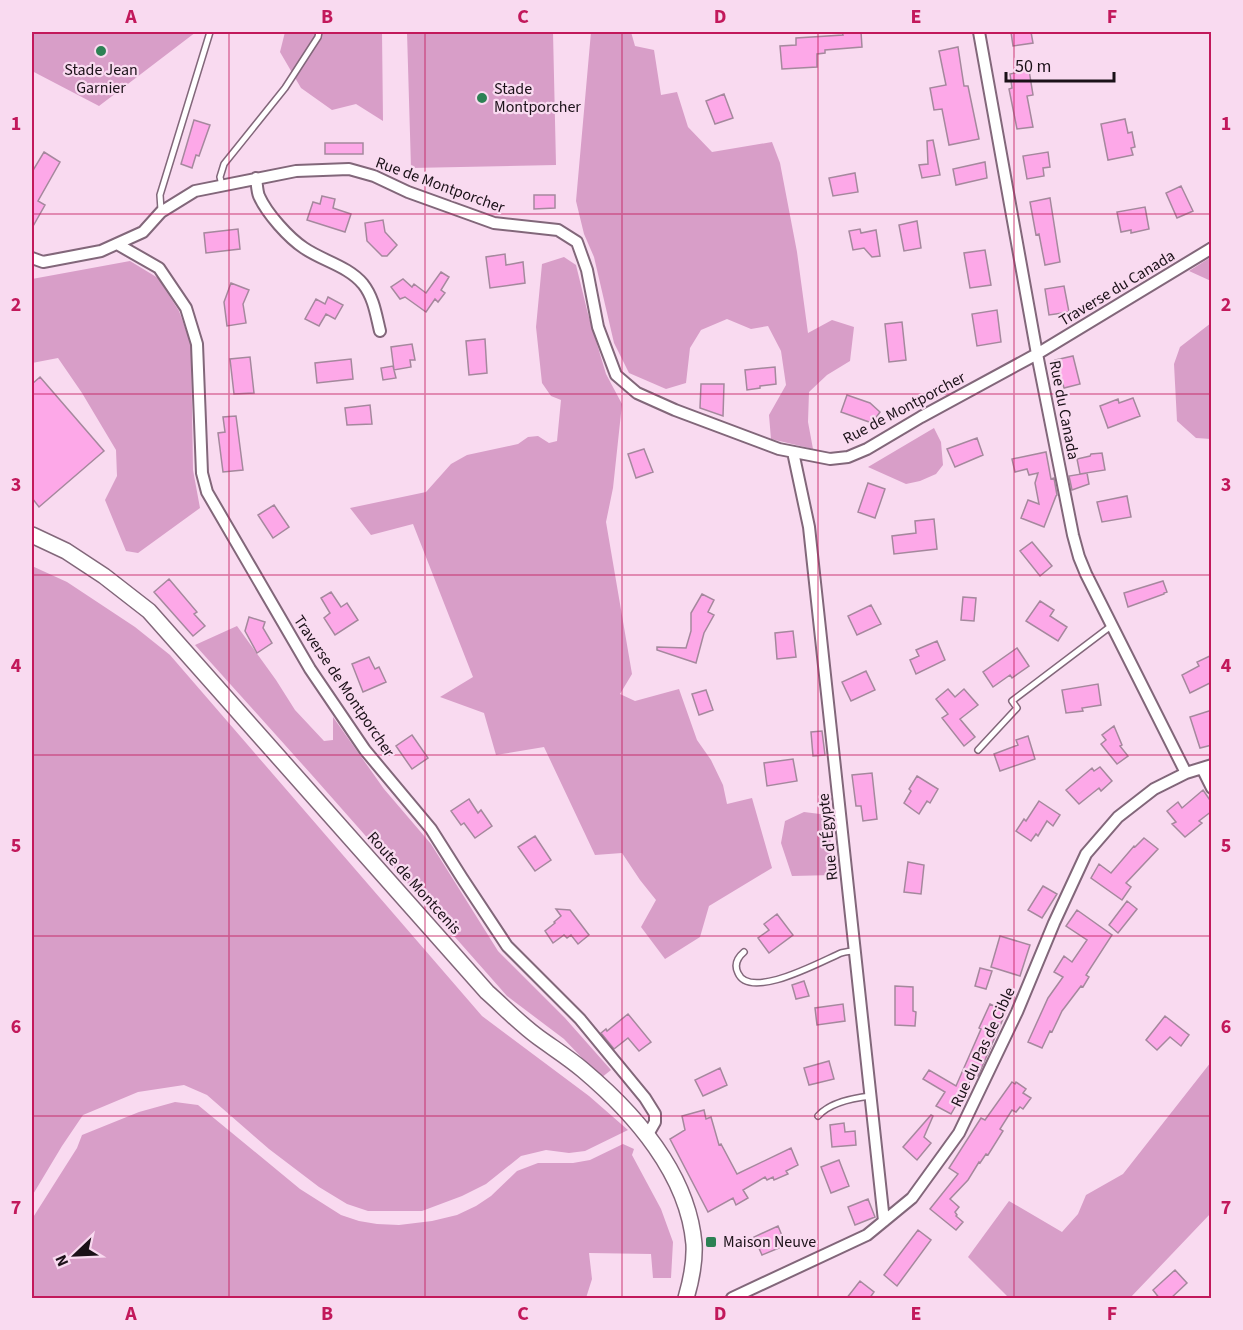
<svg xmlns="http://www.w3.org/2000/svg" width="1243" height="1330" viewBox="0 0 1243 1330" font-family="'Source Sans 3',sans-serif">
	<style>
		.green { fill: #d89ec8 }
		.building { fill: #fda8e8; stroke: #a5889d; stroke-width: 1.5 }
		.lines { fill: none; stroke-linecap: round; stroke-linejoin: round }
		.lane-casing { stroke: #82677a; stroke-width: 8 }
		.street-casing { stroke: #82677a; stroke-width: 14 }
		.secondary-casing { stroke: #82677a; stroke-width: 18 }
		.lane { stroke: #fff; stroke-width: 5 }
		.street { stroke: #fff; stroke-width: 10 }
		.secondary { stroke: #fff; stroke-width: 15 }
		.grid { fill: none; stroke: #c2185b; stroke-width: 1.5; stroke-opacity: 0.55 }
		.poi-dot { fill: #2c8154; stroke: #f9daf0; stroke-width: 2 }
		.labels { text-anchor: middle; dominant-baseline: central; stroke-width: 4.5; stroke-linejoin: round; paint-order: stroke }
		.poi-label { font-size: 16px; fill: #1b1118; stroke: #f9daf0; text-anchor: start }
		.street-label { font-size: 16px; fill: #1b1118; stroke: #f9daf0 }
		.neatline { fill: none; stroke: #c2185b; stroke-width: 2 }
		.grid-label { font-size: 20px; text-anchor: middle; font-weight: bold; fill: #c2185b }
	</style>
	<rect width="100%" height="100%" fill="#f9daf0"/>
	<path class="green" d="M32,32H196L99,106L32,71Z
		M285,32H382L383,121L356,104L332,110L301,88L280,52Z
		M407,32H553L556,165L411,168Z
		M591,32H631L635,46L654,50L661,95L677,92L688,127L712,152L772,142L780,163L797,252L808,333L832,320L854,327L850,361L827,375L809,392L808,422L813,449L771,439L769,415L786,385L781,351L768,326L751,329L727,319L701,330L690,348L686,383L666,389L629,373L614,343L594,257L584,234L576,201Z
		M564,257L576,265L588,314L606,374L622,404L613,488L606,522L632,674L620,694L635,701L679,689L697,740L711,760L723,785L727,804L752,798L772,868L709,906L700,937L665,959L641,927L656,900L640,880L622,853L595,855L544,747L496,755L484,713L440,697L473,677L413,524L371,535L350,508L426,492L451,464L467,455L518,444L528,437L538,436L549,443L557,441L561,400L551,396L542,383L536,327L542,264Z
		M1211,257V281L1189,271Z
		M130,261L158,278L179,311L191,344L193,470L200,508L138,553L126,551L105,500L117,476L116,450L82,393L58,358L32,363V279Z
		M1211,323V439L1196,438L1177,421L1174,364L1180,347Z
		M934,428L941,442L943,465L936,474L920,481L906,484L868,467Z
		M32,566L67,582L135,627L170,655L482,1016L589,1096L628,1130L585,1151L569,1153L546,1150L521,1156L486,1184L462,1196L422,1211H368L347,1204L319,1187L269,1149L207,1095L184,1085L138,1092L83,1115L62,1146L32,1196Z
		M237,626L276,680L295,710L324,741L333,740V717L384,789L431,844L498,951L565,1018L611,1070L601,1078L564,1039L507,996L311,774L195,645Z
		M804,812L828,815L834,875L792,876L781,843L785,821Z
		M1211,1062V1213L1130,1298H1009L968,1257L1009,1201L1062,1232L1078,1214L1086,1195L1123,1174Z
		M175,1102L198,1105L300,1189L341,1215L359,1221L377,1224L399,1225L432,1221L457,1215L476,1206L491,1196L517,1171L538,1163H573L590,1160L623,1144L634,1149L632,1155L661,1209L673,1242L671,1278H653L651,1254L589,1253L592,1279L586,1298H32V1219L77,1148L82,1135L139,1112Z"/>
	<path class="building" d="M842,32H861L862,47L825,50V53L817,54V67L782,69L780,46L796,45V38L843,35Z
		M1011,32H1031L1033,43L1013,46Z
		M958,47L964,86H968L979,139L949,145L942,109L934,110L930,88L946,85L939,51Z
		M1029,70L1033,95L1027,96L1033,127L1017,129L1009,89L1012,88L1010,74Z
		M724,94L733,118L715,124L706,101Z
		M1125,119L1128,133L1132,132L1135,147L1131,148L1133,155L1108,160L1101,124Z
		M194,120L210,125L199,156L196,155L192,168L181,164Z
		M933,140L940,175L922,178L919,165L928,164L927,141Z
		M325,143H363V154H325Z
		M44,152L60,162L38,201L45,205L32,228V172Z
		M1048,152L1050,167L1043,168L1044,176L1027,179L1023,156Z
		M985,162L987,178L956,185L953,169Z
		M855,173L858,192L833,196L829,178Z
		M1181,186L1193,211L1177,218L1166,193Z
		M534,195H555V208L534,209Z
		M322,196L335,199L333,208L351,214L345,232L307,220L313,202L320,204Z
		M1050,198L1060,262L1045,265L1039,234L1036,235L1030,202Z
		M1145,207L1149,229L1131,233V230L1121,232L1117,212Z
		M383,220L385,232L397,245L387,256H382L367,241L365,223Z
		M917,221L921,248L904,251L899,225Z
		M238,229L240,249L206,253L204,233Z
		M860,229L861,233L876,230L880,256L872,257L864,248L853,250L849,231Z
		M985,250L991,285L970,288L964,253Z
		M505,254L506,265L523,262L525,283L490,288L486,257Z
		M441,272L449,277L441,290L445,293L438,302L435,299L426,312L405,297L400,299L391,287L403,279L412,287L414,284L426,293Z
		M231,283L249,290L243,304L246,323L227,326L224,302Z
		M1064,286L1069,312L1049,315L1045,289Z
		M328,297L343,305L335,319L326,314L319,326L305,319L316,299L325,304Z
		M997,310L1001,342L977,346L972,314Z
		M902,322L906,360L889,362L885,324Z
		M485,339L487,373L469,375L466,341Z
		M412,344L415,360H410L411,367L394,370L391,347Z
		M1073,356L1080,384L1064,388L1062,380L1059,381L1055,360Z
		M250,357L254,393L234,394L230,359Z
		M351,359L353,379L317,383L315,363Z
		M393,366L396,378L383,380L381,368Z
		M775,367L776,384L760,386V388L747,390L745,370Z
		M40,377L104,451L39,507L32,498V384Z
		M701,384H724L723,416L700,408Z
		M847,395L870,403L880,412L872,423L841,412Z
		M1133,398L1140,416L1108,428L1100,406L1118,399L1119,403Z
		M370,405L372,424L347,425L345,408Z
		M236,416L243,470L223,472L218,433L225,432L223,417Z
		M977,438L983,455L955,467L947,449Z
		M644,449L653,472L636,478L628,454Z
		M1046,452L1051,479L1054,478L1057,495L1056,496L1044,527L1021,518L1028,500L1039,504L1035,483L1038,473L1029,475L1027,469L1015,472L1012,459Z
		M1102,453L1105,470L1080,474L1077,459L1090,456L1091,454Z
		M1087,473L1089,484L1072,490L1069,476Z
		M868,483L885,489L875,518L858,512Z
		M1127,496L1131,517L1102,522L1097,502Z
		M274,505L289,527L273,538L258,515Z
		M934,519L937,549L894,554L892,536L916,533L915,521Z
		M1032,542L1052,566L1040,576L1020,551Z
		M169,579L197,612L194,614L205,626L193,636L154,592Z
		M1163,581L1167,592L1164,593V594L1128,607L1124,593Z
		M331,592L341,607L347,603L358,620L335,635L324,618L330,613L321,598Z
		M702,594L714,600L708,612L714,615L704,633L696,663L657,650V647L686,648L691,631V613Z
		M963,597L976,598L974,621L961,620Z
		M1040,601L1054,610L1050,616L1067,627L1058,641L1026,621Z
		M871,605L881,624L857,635L848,616Z
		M249,617L265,622L263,628L272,643L257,653L245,631Z
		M793,631L796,657L777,659L775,633Z
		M937,641L945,660L916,674L910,660L919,656L916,650Z
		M1017,648L1029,666L1012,678L1010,675L993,687L983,672Z
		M1212,655V682L1190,693L1182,675L1199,666L1197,662Z
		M369,657L375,669L379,667L386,682L363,692L352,664Z
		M866,671L875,690L851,701L842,682Z
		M1098,684L1101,705L1082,708L1083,711L1066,713L1062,690Z
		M948,689L955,697L964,689L978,705L960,719L975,737L964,746L942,718L948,714L936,699Z
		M706,690L713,710L699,715L692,694Z
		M1212,710V745L1200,748L1190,717Z
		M1114,726L1122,745L1120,746L1128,756L1117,764L1101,744L1106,740L1102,735Z
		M822,731L825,755L813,756L811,732Z
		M412,735L428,758L412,769L396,746Z
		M1028,736L1035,759L1000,771L994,754L1018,745L1016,740Z
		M793,759L797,781L767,786L764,763Z
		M1100,767L1112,781L1101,791L1099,788L1079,804L1066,790L1092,768L1094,771Z
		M872,773L877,819L863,821L861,806H856L852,775Z
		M917,776L938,789L930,803L927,801L919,814L904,803L911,791L909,789Z
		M1203,790L1212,803V811L1199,821L1202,823L1185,837L1172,824L1176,822L1167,811L1178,802L1182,808Z
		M469,799L478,813L481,810L492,826L475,838L464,823L461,825L451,811Z
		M1039,801L1060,815L1053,826L1047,821L1038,836L1036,834L1031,841L1016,831L1024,819L1026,821Z
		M535,836L551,860L535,871L518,847Z
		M1144,838L1158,849L1126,883L1131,887L1122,900L1091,878L1099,864L1111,873L1134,846L1135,847Z
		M908,862L924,865L921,894L904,892Z
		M1043,886L1057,894L1042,918L1028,910Z
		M1127,901L1137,909L1118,933L1109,925Z
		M556,909L570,910L589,935L578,944L571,935L567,938L564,935L553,943L545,931L555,923L554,922L561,916Z
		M1077,910L1112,935L1086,975L1089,977L1083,987L1081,986L1062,1011L1052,1032L1050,1031L1042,1048L1028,1042L1048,998L1063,977L1054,972L1064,956L1072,962L1087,940L1066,926Z
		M777,914L793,935L769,953L758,938L769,930L764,924Z
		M1000,936L1030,945L1020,976L991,967Z
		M980,968L992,971L986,989L975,986Z
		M804,981L809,996L796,999L792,985Z
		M895,986L913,987V1011L916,1012L915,1026L895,1025Z
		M843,1004L845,1021L817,1025L815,1008Z
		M990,1004L1006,1012L978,1076L974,1074L951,1114L936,1106L945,1092L923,1079L929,1070L956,1086L981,1029L979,1028Z
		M628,1014L651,1042L639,1051L628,1038L614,1049L601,1033L606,1029L607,1031Z
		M1165,1016L1189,1035L1181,1046L1170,1037L1157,1050L1146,1040Z
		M829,1061L834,1079L809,1085L804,1068Z
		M720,1068L727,1085L703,1096L695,1080Z
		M1012,1082L1015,1084L1016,1082L1026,1089L1023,1093L1031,1098L1023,1109L1020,1107L1016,1112L1012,1110L1000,1129L1003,1131L988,1155L986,1154L980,1163L979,1162L968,1180L950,1199L959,1207L955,1212L957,1215L956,1216L963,1222L956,1230L930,1209L958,1174L949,1168L981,1118L985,1120Z
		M704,1110L706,1119L711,1117L719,1145L721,1144L737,1174L791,1148L798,1165L786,1171L788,1174L774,1180L773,1177L767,1180L765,1177L743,1190L748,1198L736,1205L733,1198L708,1212L670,1139L685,1130L682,1116Z
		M931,1115L933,1116L924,1137L931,1143L917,1160L903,1147Z
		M844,1123L845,1132L855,1131L856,1145L832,1147L830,1125Z
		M839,1160L849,1186L831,1193L821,1167Z
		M868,1199L875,1217L855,1225L848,1207Z
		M778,1226L786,1245L762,1255L754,1237Z
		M918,1230L931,1240L897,1286L884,1275Z
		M1175,1270L1187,1283L1170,1299H1160L1153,1290Z
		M860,1281L874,1292L869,1299H846Z"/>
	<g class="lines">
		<g class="lane-casing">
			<path id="lane" d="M222,185L220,177L224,164L285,88L318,37L319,32
				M161,210L160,195L210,32
				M978,750L1017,708L1012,701L1111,626
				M744,952C737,958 734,965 738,973C750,1001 822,961 841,953C845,952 850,951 854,951
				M818,1116C830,1102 853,1098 871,1096"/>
		</g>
		<g class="street-casing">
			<path id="street" d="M979,32L1037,354L1073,535L1079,557L1086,574L1186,773
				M256,178C257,184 257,191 259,196C267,214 289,238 304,248C323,261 348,266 363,284C374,298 376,315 380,331
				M117,244L159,268L186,308L197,344L202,473L207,492L310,669L365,750L431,829L462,878L507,946L580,1019L645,1098L655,1114V1122L647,1136
				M32,258L43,262L101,251L143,232L161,212L195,191L296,171L349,169L374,176L408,192L494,223L558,230L577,242L587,270L598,327L616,375L637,393L675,410L779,449L830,459L848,457L867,449L921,417L1037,354L1212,248
				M793,452L809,527L884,1221
				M1202,768L1212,788
				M732,1298L867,1235L912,1198L959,1133L1017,1012L1054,923L1086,854L1118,817L1154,789L1186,773L1212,765"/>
		</g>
		<g class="secondary-casing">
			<path id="secondary" d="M32,535L66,551L104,576L149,611L487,992C504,1007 520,1024 538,1037C553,1048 569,1058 583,1070C634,1113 688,1174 694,1244C695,1263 691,1281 686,1298"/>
		</g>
		<use href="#lane" class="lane"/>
		<use href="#street" class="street"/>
		<use href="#secondary" class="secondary"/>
	</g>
	<path class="grid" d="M229,32V1298M425,32V1298M622,32V1298M818,32V1298M1014,32V1298M32,214H1212M32,394H1212M32,575H1212M32,755H1212M32,936H1212M32,1116H1212"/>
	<g class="poi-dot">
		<circle cx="101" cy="51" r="6"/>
		<circle cx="482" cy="98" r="6"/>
		<rect x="705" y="1236" width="12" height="12" rx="3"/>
	</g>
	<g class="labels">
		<g class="poi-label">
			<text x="101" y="70" text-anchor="middle">Stade Jean<tspan x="101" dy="18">Garnier</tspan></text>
			<text x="494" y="89">Stade<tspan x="494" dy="18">Montporcher</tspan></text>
			<text x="723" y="1242">Maison Neuve</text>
		</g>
		<g class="street-label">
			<text transform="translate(440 185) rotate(20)">Rue de Montporcher</text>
			<text transform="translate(1117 288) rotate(-31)">Traverse du Canada</text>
			<text transform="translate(904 408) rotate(-28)">Rue de Montporcher</text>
			<text transform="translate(1064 410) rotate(79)">Rue du Canada</text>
			<text transform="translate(344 686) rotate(56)">Traverse de Montporcher</text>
			<text transform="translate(828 837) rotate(-96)">Rue d'Égypte</text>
			<text transform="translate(414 883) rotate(48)">Route de Montcenis</text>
			<text transform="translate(983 1047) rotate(-65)">Rue du Pas de Cible</text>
		</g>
	</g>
	<rect width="1243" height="1330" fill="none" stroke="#f9daf0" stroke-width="66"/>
	<g transform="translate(75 1255) rotate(247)" stroke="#f9daf0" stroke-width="4.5" paint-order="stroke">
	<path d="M0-4.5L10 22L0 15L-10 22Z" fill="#1b1118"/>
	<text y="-9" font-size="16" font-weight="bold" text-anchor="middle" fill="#1b1118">N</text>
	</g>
	<path d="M1006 72v9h108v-9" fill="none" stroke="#1b1118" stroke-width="3"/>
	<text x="1015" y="72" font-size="18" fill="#1b1118" stroke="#f9daf0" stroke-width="4.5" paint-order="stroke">50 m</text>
	<rect x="33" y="33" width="1177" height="1264" class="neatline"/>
	<g class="grid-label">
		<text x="131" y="23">A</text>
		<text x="327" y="23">B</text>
		<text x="523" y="23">C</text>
		<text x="720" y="23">D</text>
		<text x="916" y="23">E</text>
		<text x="1112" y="23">F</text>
		<text x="16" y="130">1</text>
		<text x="1226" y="130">1</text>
		<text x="16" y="311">2</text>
		<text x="1226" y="311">2</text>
		<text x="16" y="491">3</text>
		<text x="1226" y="491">3</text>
		<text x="16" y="672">4</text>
		<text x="1226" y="672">4</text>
		<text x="16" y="852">5</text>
		<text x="1226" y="852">5</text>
		<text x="16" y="1033">6</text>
		<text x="1226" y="1033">6</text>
		<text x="16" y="1214">7</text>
		<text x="1226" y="1214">7</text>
		<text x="131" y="1320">A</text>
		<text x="327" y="1320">B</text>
		<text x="523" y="1320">C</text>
		<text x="720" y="1320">D</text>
		<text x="916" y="1320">E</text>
		<text x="1112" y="1320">F</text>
	</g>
</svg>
